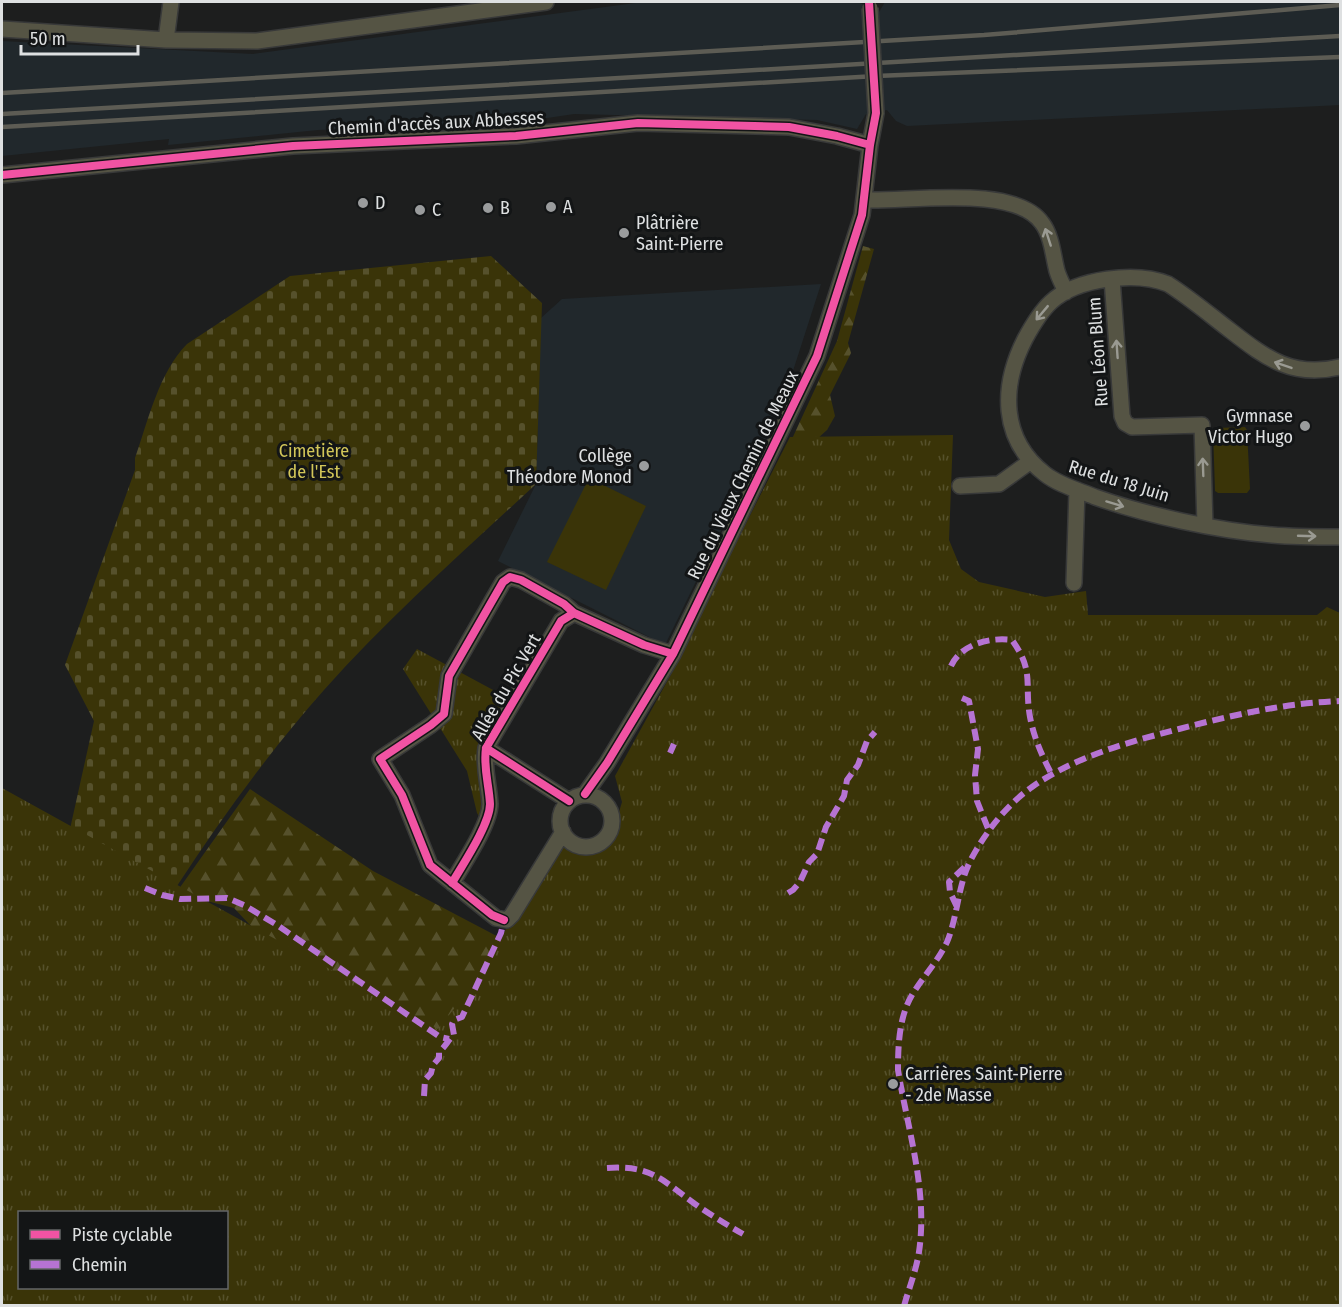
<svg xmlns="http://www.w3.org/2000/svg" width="1342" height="1307" viewBox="0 0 1342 1307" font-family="'Fira Sans Condensed',sans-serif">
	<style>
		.built { fill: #21282c }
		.grass { fill: #3a3408 }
		.forest { fill: url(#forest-firs) }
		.cemetery { fill: url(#cemetery-stones) }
		.park { fill: url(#park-tufts); fill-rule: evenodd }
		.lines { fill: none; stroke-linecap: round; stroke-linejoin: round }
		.minor-casing { stroke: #383939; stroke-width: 18 }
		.minor { stroke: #555444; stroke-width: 15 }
		.rail { stroke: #5d5c54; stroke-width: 4.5 }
		.minor-bridge-casing { stroke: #383939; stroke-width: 18; stroke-linecap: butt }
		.minor-bridge { stroke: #555444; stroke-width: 15 }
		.quiet { stroke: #b673d3; stroke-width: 6; stroke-dasharray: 12 6; stroke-linecap: butt }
		.cycleway-casing { stroke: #131516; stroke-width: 11 }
		.cycleway { stroke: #f153a3; stroke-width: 8 }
		.oneway { stroke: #9a9a92 }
		.poi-dot { fill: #9a9c9d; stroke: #131516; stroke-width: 2 }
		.labels { text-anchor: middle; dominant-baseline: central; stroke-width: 6; stroke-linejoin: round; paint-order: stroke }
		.street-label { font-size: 18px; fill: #dee0e1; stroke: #131516 }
		.poi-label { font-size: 18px; fill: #dee0e1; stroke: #131516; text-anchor: start }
		.park-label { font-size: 18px; fill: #d2c659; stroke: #131516 }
	</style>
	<defs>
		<pattern id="forest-firs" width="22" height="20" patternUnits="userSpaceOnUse" patternTransform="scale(1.5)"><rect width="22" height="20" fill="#3a3408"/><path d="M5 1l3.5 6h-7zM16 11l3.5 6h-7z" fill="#56512c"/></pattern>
		<pattern id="cemetery-stones" width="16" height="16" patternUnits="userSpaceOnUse" patternTransform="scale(1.5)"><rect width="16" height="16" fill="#3a3408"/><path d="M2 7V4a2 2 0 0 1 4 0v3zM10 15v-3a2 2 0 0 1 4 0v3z" fill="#56512c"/></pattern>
		<pattern id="park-tufts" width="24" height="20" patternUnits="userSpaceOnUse" patternTransform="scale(1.5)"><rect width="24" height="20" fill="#3a3408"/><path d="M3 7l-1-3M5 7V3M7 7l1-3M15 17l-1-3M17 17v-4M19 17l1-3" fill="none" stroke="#56512c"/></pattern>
	</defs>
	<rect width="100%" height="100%" fill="#1d1e1e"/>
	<path class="built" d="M643,2H858L879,12L885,2H1340V105L907,126L896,121L887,110L866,114L857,129L817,120L574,114L514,123L318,130L168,145L169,139L2,156V41L253,54Z
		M821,284L782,405L665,645L498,561L536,484L541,318L562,299Z"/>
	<path class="grass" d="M1245,427L1247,430L1250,489L1247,493H1218L1215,491L1213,431L1216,428Z
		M589,478L646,506L606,590L547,562Z"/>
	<path class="forest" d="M863,246L874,249L848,343L851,353L830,395L835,416L827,430L797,457L700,639L837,341Z
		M250,789L373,871L514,945L274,1306L259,1220L2,884L275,952L234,908L176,893Z"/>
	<path class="cemetery" d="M491,256L542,303L536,484C464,551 390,616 324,690C270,751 222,817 177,886L70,829L94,721L65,665L135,470V458C148,421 159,372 187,344L290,276Z"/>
	<path class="park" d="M953,435L949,540L961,569L979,582L1045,597L1086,591L1088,615H1317L1327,607L1340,613V1305H2V788L438,1029L472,986L556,845L577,852L613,832L622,802L615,776L685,649L683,647L790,437ZM20,1212H226V1288H20Z
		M417,649L508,698L479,747L477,758L483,803L480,818L477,813L467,771L403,669Z"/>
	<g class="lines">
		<g class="minor-casing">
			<path id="minor" d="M2,29L166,40L257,41L546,2
				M166,40L171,2
				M2,175L293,146L516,136L638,123L789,127L837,136L870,145
				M865,200C908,202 1015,184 1042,223C1052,236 1053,256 1057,271C1059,278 1063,285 1066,292
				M1112,279L1122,416L1125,423L1132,427L1202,425L1205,525
				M1340,367C1293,378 1267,359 1231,331C1210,315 1190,298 1168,284C1136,271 1077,278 1051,302C1040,312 1032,326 1025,339C1001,386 1000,439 1045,474C1059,485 1078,490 1095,497C1146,515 1218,531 1272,535C1295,537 1318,537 1340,537
				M960,486L999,484L1031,461
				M1074,583L1077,490
				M486,748L569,801
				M585,794L607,763L673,654L817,356L862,215L870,145L876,113
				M560 821a26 26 0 1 1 52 0a26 26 0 1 1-52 0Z
				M563,832L512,915L507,920L496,918L430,865L402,795L380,759L431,725L444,714L449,676L503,582L510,577L521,580L564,604L574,613L644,645L673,654
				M452,883C463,864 490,824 490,804C489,784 483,767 486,748L561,621L574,613"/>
		</g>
		<use href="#minor" class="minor"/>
		<path class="rail" d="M2,93L984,35L1340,5
			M2,114L1340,36
			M2,127L876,76L1340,57"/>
		<g class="minor-bridge-casing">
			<path id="minor-bridge" d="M870,8L876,113"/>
		</g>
		<use href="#minor-bridge" class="minor-bridge"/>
		<path class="quiet" d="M951,666C961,644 990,637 1012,640C1035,672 1024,683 1030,717C1034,738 1042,756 1052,775
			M962,698L969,701L978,749L975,775L977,801L989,831
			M670,753L674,744
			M145,888L162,895L180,899L227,898L244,905L277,925L440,1037L449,1039
			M788,893L793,890L800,882L809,862L817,854L826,827L844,796L847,780L858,765L867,741L875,732
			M957,907L950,892L949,882L968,864
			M424,1096L425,1080L431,1073L433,1065L439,1058V1052C446,1046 448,1040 454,1035L452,1024L454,1020L462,1017L501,933L504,920
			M607,1168C652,1165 662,1180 695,1204C711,1215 727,1225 743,1234
			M904,1306C909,1288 916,1271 919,1252C928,1191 908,1131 898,1070C898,1046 899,1017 912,995C923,977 938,961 947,942C955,923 957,901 963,880C967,864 978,846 988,832C1000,815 1015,799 1032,787C1076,756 1129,742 1179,729C1232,715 1286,703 1340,701"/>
		<g class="cycleway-casing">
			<path id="cycleway" d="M2,175L293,146L516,136L638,123L789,127L837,136L870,145
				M486,748L569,801
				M585,794L607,763L673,654L817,356L862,215L870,145L876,113L869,2
				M452,883C463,864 490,824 490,804C489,784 483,767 486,748L561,621L574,613
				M504,920L492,915L430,865L402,795L380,759L431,725L444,714L449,676L503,582L510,577L521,580L564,604L574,613L644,645L673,654"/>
		</g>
		<use href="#cycleway" class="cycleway"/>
	</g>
	<defs><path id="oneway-shaft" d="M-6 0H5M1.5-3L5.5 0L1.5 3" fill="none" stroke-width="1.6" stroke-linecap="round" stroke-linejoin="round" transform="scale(1.5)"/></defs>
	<g class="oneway">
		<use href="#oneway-shaft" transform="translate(1048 237) rotate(-108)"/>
		<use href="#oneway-shaft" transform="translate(1042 313) rotate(130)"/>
		<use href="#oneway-shaft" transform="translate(1117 349) rotate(-94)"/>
		<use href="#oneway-shaft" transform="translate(1283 365) rotate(-161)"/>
		<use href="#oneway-shaft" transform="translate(1203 467) rotate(-92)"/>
		<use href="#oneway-shaft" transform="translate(1115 504) rotate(17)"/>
		<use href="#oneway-shaft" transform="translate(1307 536) rotate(2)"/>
	</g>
	<g class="poi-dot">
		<circle cx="363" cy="203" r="6"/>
		<circle cx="551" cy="207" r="6"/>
		<circle cx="488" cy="208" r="6"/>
		<circle cx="420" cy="210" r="6"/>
		<circle cx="624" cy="233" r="6"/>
		<circle cx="1305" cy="426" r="6"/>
		<circle cx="644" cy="466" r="6"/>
		<circle cx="893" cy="1084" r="6"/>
	</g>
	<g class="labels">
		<g class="street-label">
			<text transform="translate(436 123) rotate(-3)">Chemin d'accès aux Abbesses</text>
			<text transform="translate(1098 352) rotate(-94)">Rue Léon Blum</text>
			<text transform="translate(743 475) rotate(-64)">Rue du Vieux Chemin de Meaux</text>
			<text transform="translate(1119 481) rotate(17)">Rue du 18 Juin</text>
			<text transform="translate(506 687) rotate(-60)">Allée du Pic Vert</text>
		</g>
		<g class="poi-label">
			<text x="375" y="203">D</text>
			<text x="563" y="207">A</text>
			<text x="500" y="208">B</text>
			<text x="432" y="210">C</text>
			<text x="636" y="223">Plâtrière<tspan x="636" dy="21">Saint-Pierre</tspan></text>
			<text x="1293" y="416" text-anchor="end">Gymnase<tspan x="1293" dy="21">Victor Hugo</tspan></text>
			<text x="632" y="456" text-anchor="end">Collège<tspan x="632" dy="21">Théodore Monod</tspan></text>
			<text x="905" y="1074">Carrières Saint-Pierre<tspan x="905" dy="21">- 2de Masse</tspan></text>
		</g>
		<g class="park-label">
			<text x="314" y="451">Cimetière<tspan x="314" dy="21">de l'Est</tspan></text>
		</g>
	</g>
	<rect width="1342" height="1307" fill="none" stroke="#dee0e1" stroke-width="6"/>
	<rect x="18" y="1211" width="210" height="78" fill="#131516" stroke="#646667" stroke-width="1.5"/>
	<rect x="30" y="1230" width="30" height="9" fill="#f153a3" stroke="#646667" stroke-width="1.5"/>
	<text x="72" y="1241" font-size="18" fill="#dee0e1">Piste cyclable</text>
	<rect x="30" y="1260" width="30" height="9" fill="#b673d3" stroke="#646667" stroke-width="1.5"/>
	<text x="72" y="1271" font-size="18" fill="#dee0e1">Chemin</text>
	<path d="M21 45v9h117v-9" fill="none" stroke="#dee0e1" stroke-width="3"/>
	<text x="30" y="45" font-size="18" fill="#dee0e1" stroke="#131516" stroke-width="4.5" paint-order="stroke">50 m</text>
</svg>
